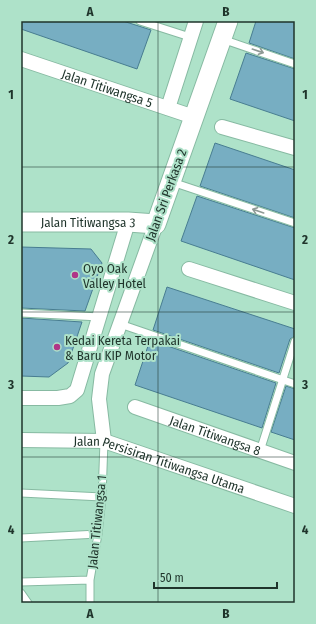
<svg xmlns="http://www.w3.org/2000/svg" width="316" height="624" viewBox="0 0 316 624" font-family="'Fira Sans Condensed',sans-serif">
	<style>
		.building { fill: #77aec2; stroke: #487d91 }
		.lines { fill: none; stroke-linecap: round; stroke-linejoin: round }
		.lane-casing { stroke: #87baa2; stroke-width: 9 }
		.street-casing { stroke: #87baa2; stroke-width: 16 }
		.secondary-casing { stroke: #87baa2; stroke-width: 21 }
		.lane { stroke: #fff; stroke-width: 7 }
		.street { stroke: #fff; stroke-width: 14 }
		.secondary { stroke: #fff; stroke-width: 19 }
		.oneway { stroke: #8f9a95 }
		.grid { fill: none; stroke: #1f342b; stroke-width: 1; stroke-opacity: 0.55 }
		.poi-dot { fill: #b03587; stroke: #aee2c9; stroke-width: 1.5 }
		.labels { text-anchor: middle; dominant-baseline: central; stroke-width: 4; stroke-linejoin: round; paint-order: stroke }
		.street-label { font-size: 13px; fill: #1f342b; stroke: #aee2c9 }
		.poi-label { font-size: 13px; fill: #1f342b; stroke: #aee2c9; text-anchor: start }
		.neatline { fill: none; stroke: #1f342b; stroke-width: 1.5 }
		.grid-label { font-size: 13px; text-anchor: middle; font-weight: bold; fill: #1f342b }
	</style>
	<rect width="100%" height="100%" fill="#aee2c9"/>
	<path class="building" d="M21,21H123L151,30L137,69L21,29Z
		M256,21H295V59L249,43Z
		M246,53L295,69V121L230,99Z
		M215,143L295,170V218L200,186Z
		M197,196L295,228V280L181,241Z
		M21,247L91,249L102,263L85,311L21,308Z
		M167,287L295,329V336L290,339L279,373L153,330Z
		M21,318L82,322L68,363L49,377L21,376Z
		M150,340L276,383L262,428L135,385Z
		M286,386L295,389V440L271,432Z"/>
	<g class="lines">
		<g class="lane-casing">
			<path id="lane" d="M140,21L190,37
				M222,39L295,64
				M172,182L295,223
				M21,313L100,317
				M120,324L295,384
				M260,451L295,341
				M21,493L102,497
				M21,538L98,534
				M21,582L90,580
				M21,593L28,603
				M90,603V580L98,534L102,497L104,441"/>
		</g>
		<g class="street-casing">
			<g id="street">
				<path id="s1" d="M21,59L194,117"/>
				<path d="M168,108L196,21"/>
				<path d="M222,127L295,148"/>
				<path d="M189,269L295,303"/>
				<path d="M21,398H58L70,396L77,390L128,222"/>
				<path id="s2" d="M135,407L295,463"/>
				<path id="s3" d="M21,440L104,441L295,506"/>
				<path d="M104,441L99,399L102,374L156,224"/>
			</g>
		</g>
		<g class="secondary-casing">
			<g id="secondary">
				<path id="s4" d="M21,222H128L156,224L228,21"/>
			</g>
		</g>
		<use href="#lane" class="lane"/>
		<use href="#street" class="street"/>
		<use href="#secondary" class="secondary"/>
	</g>
	<defs><path id="oneway-shaft" d="M-6 0H5M1.5-3L5.5 0L1.5 3" fill="none" stroke-width="1.6" stroke-linecap="round" stroke-linejoin="round"/></defs>
	<g class="oneway">
		<use href="#oneway-shaft" transform="translate(258 51) rotate(19)"/>
		<use href="#oneway-shaft" transform="translate(258 211) rotate(-161)"/>
	</g>
	<path class="grid" d="M158,21V603M21,167H295M21,312H295M21,457H295"/>
	<g class="poi-dot">
		<circle cx="75" cy="275" r="4"/>
		<circle cx="57" cy="347" r="4"/>
	</g>
	<g class="labels">
		<g class="street-label">
			<text stroke="none"><textPath href="#s1" startOffset="91">Jalan Titiwangsa 5</textPath></text>
			<text transform="translate(166 195) rotate(-70)">Jalan Sri Perkasa 2</text>
			<text stroke="none"><textPath href="#s4" startOffset="67">Jalan Titiwangsa 3</textPath></text>
			<text stroke="none"><textPath href="#s2" startOffset="85">Jalan Titiwangsa 8</textPath></text>
			<text stroke="none"><textPath href="#s3" startOffset="142">Jalan Persisiran Titiwangsa Utama</textPath></text>
			<text transform="translate(97 522) rotate(-84)">Jalan Titiwangsa 1</text>
		</g>
		<g class="poi-label">
			<text x="83" y="268">Oyo Oak<tspan x="83" dy="15">Valley Hotel</tspan></text>
			<text x="65" y="340">Kedai Kereta Terpakai<tspan x="65" dy="15">&amp; Baru KIP Motor</tspan></text>
		</g>
	</g>
	<rect width="316" height="624" fill="none" stroke="#aee2c9" stroke-width="44"/>
	<path d="M154 582v6h123v-6" fill="none" stroke="#1f342b" stroke-width="2"/>
	<text x="160" y="582" font-size="12" fill="#1f342b" stroke="#aee2c9" stroke-width="3" paint-order="stroke">50 m</text>
	<rect x="22" y="22" width="272" height="580" class="neatline"/>
	<g class="grid-label">
		<text x="90" y="16">A</text>
		<text x="226" y="16">B</text>
		<text x="11" y="99">1</text>
		<text x="305" y="99">1</text>
		<text x="11" y="244">2</text>
		<text x="305" y="244">2</text>
		<text x="11" y="389">3</text>
		<text x="305" y="389">3</text>
		<text x="11" y="534">4</text>
		<text x="305" y="534">4</text>
		<text x="90" y="618">A</text>
		<text x="226" y="618">B</text>
	</g>
</svg>
